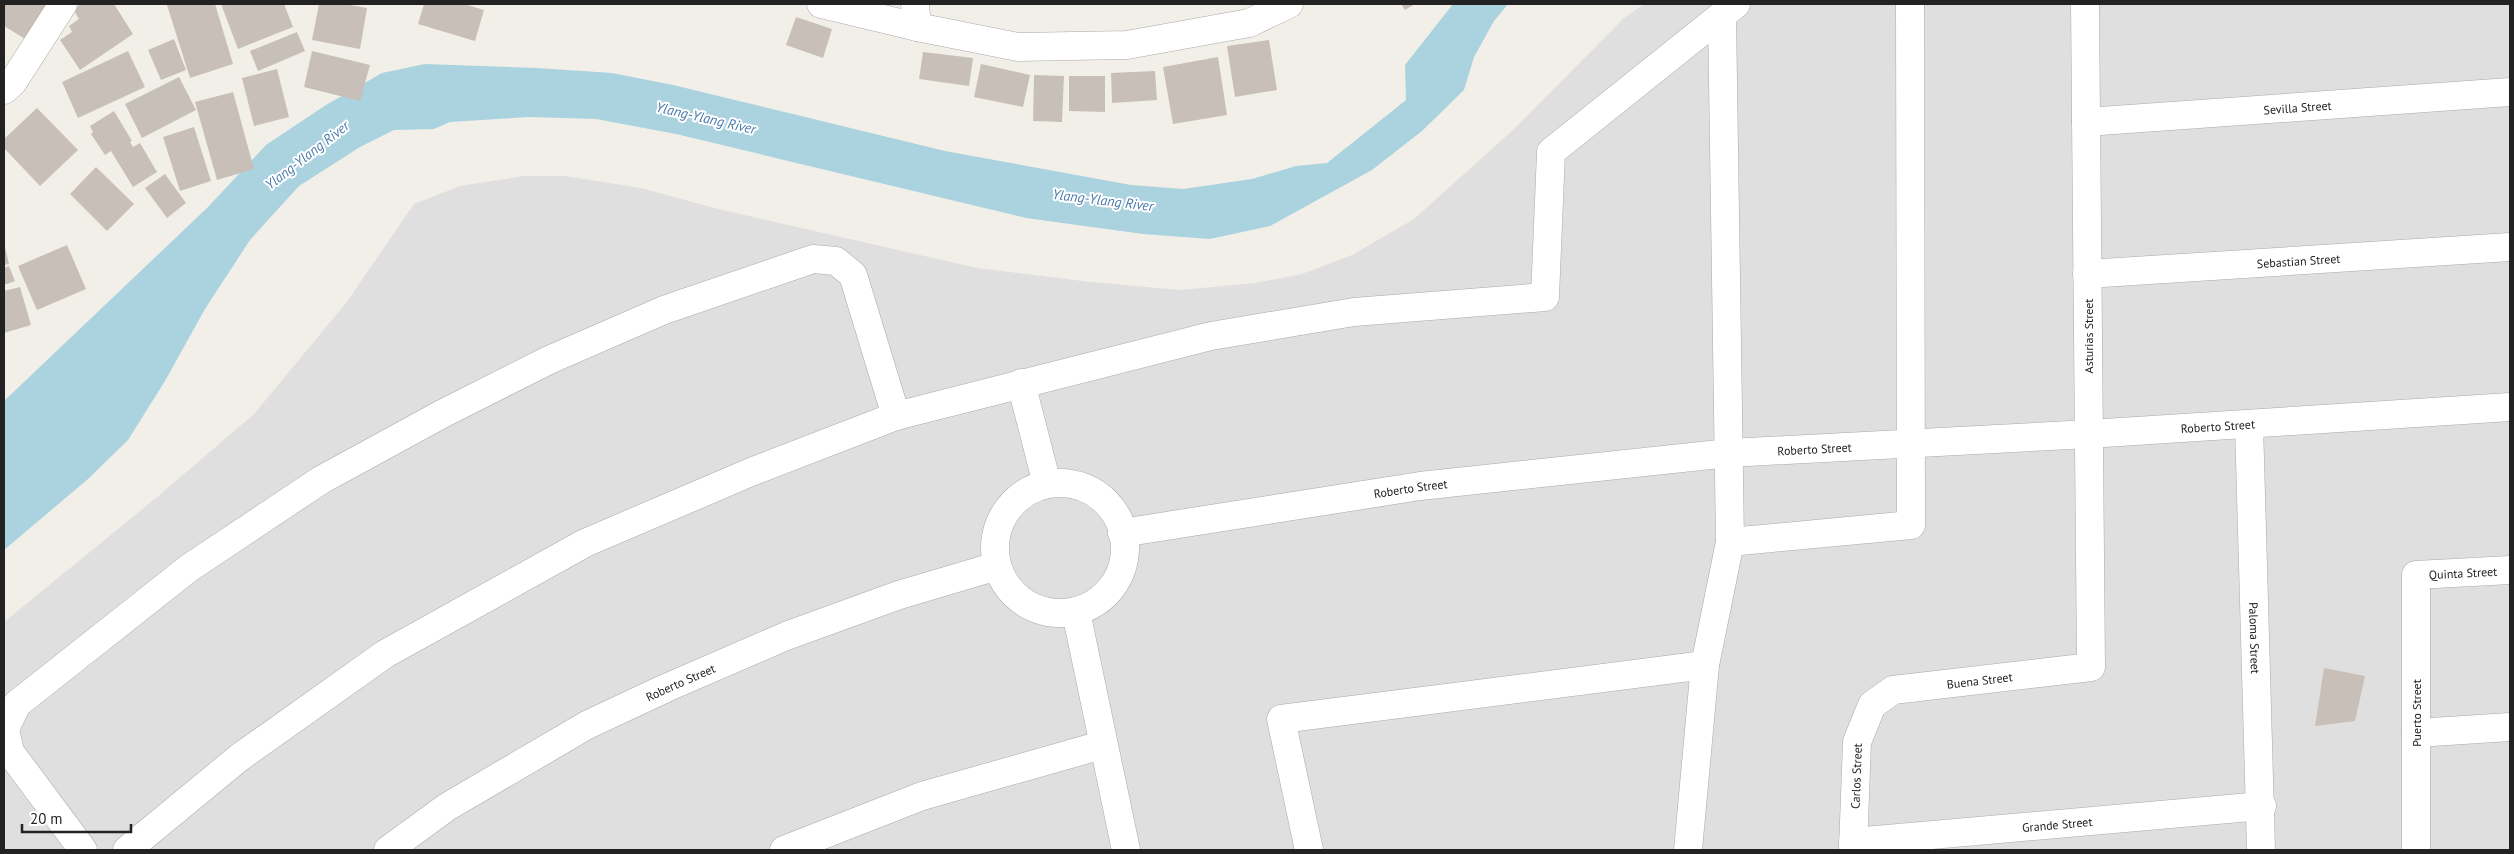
<svg xmlns="http://www.w3.org/2000/svg" width="2514" height="854" viewBox="0 0 2514 854" font-family="'PT Sans',sans-serif">
	<style>
		.residential { fill: #e0dfdf }
		.water { fill: #aad3df }
		.building { fill: #c7bfb8 }
		.lines { fill: none; stroke-linecap: round; stroke-linejoin: round }
		.minor-casing { stroke: #a9a9a9; stroke-width: 29 }
		.tertiary-casing { stroke: #a9a9a9; stroke-width: 29 }
		.minor { stroke: #fff; stroke-width: 28 }
		.tertiary { stroke: #fff; stroke-width: 28 }
		.labels { text-anchor: middle; dominant-baseline: central; stroke-width: 4; stroke-linejoin: round; paint-order: stroke }
		.street-label { font-size: 12px; fill: #222; stroke: #fff }
		.water-label { font-size: 14px; font-style: italic; fill: #4a7aab; stroke: #fff }
	</style>
	<rect width="100%" height="100%" fill="#f2efe9"/>
	<path class="residential" d="M1644,4H2510V850H4V622L156,498L254,414L346,303L414,204L460,186L524,176H565L641,188L718,209L977,268L1091,282L1180,290L1255,283L1302,274L1352,255L1414,219L1514,129L1624,18Z"/>
	<path class="water" d="M1453,4H1508L1494,21L1474,57L1464,90L1422,131L1372,170L1270,226L1210,239L1143,234L1026,218L676,134L596,119L529,117L450,122L434,129L394,130L360,147L299,186L250,240L205,309L165,381L128,440L88,479L4,550V401L207,208L266,145L326,105L382,73L425,64L537,68L612,73L673,85L945,151L1131,185L1183,189L1252,179L1296,166L1327,163L1406,100L1405,65Z"/>
	<path class="building" d="M4,4H48L27,40L4,26Z
		M81,4H114L133,34L80,70L60,40L72,32L69,26L79,19L73,9Z
		M172,4H215L233,64L190,78L167,5Z
		M221,4H284L293,27L238,49Z
		M319,4H344L367,8L360,49L312,40Z
		M424,4H464L484,10L475,41L418,24Z
		M1401,4H1415L1405,10Z
		M796,17L832,29L823,58L786,45Z
		M297,32L305,51L258,71L250,51Z
		M174,39L186,70L161,80L148,50Z
		M1269,40L1277,90L1235,97L1227,46Z
		M128,51L145,87L78,118L62,82Z
		M312,51L370,65L360,101L304,87Z
		M923,52L973,58L969,86L919,79Z
		M1218,57L1227,115L1173,124L1163,67Z
		M981,64L1030,75L1023,107L974,97Z
		M277,69L289,117L254,126L242,78Z
		M1155,71L1157,100L1112,103L1111,73Z
		M1034,75L1064,76L1062,122L1033,121Z
		M1069,76H1105V112L1069,111Z
		M179,77L196,110L142,138L125,104Z
		M233,92L254,169L217,180L195,102Z
		M37,108L78,150L40,186L4,148V139Z
		M114,111L132,141L130,142L133,147L140,143L157,172L133,187L111,151L105,155L91,134L93,132L90,126Z
		M194,127L211,181L180,191L163,137Z
		M96,167L134,204L107,231L70,194Z
		M165,174L186,203L167,218L145,188Z
		M4,243L9,264L4,265Z
		M67,245L86,289L37,310L18,266Z
		M9,266L15,281L4,285V268Z
		M20,287L31,325L4,333V291Z
		M2324,668L2365,676L2355,721L2315,726Z"/>
	<g class="lines">
		<g class="minor-casing">
			<g id="minor">
				<path d="M915,4L917,27"/>
				<path id="s1" d="M2086,122L2510,92"/>
				<path id="s2" d="M2087,274L2510,247"/>
				<path d="M1021,383L1047,484"/>
				<path id="s3" d="M2249,424L2261,850"/>
				<circle cx="1060" cy="548" r="65"/>
				<path id="s4" d="M1122,533L1420,486L1729,453L2089,434L2510,407"/>
				<path d="M1730,542L1911,525L1910,4"/>
				<path d="M1076,612L1126,850"/>
				<path d="M2416,733L2510,727"/>
				<path id="s5" d="M1853,842L2262,806"/>
				<path d="M83,850L10,752L5,729L17,704L189,568L321,480L442,414L549,360L664,310L813,259L836,261L853,275L896,416"/>
				<path d="M127,850L240,757L385,654L585,543L751,472L896,416L1211,336L1354,312L1545,297L1551,152L1736,4"/>
				<path id="s6" d="M388,850L447,807L587,725L666,688L786,636L899,595L997,566"/>
				<path d="M784,850L922,796L1102,745"/>
				<path d="M1309,850L1281,719L1705,665"/>
				<path d="M1688,850L1705,665L1730,542L1722,15"/>
				<path id="s7" d="M1853,850L1857,742L1872,705L1893,690L2091,667L2085,4"/>
				<path id="s8" d="M2416,850V575L2510,570"/>
			</g>
		</g>
		<g class="tertiary-casing">
			<path id="tertiary" d="M821,4L917,27L1018,47L1127,45L1249,23L1289,4
				M4,90L13,82L63,4"/>
		</g>
		<use href="#minor" class="minor"/>
		<use href="#tertiary" class="tertiary"/>
	</g>
	<g class="labels">
		<g class="street-label">
			<text stroke="none"><textPath href="#s1" startOffset="212">Sevilla Street</textPath></text>
			<text stroke="none"><textPath href="#s2" startOffset="212">Sebastian Street</textPath></text>
			<text transform="translate(2088 336) rotate(-90)">Asturias Street</text>
			<text stroke="none"><textPath href="#s4" startOffset="1102">Roberto Street</textPath></text>
			<text stroke="none"><textPath href="#s4" startOffset="698">Roberto Street</textPath></text>
			<text stroke="none"><textPath href="#s4" startOffset="292">Roberto Street</textPath></text>
			<text stroke="none"><textPath href="#s8" startOffset="322">Quinta Street</textPath></text>
			<text stroke="none"><textPath href="#s3" startOffset="214">Paloma Street</textPath></text>
			<text stroke="none"><textPath href="#s7" startOffset="261">Buena Street</textPath></text>
			<text stroke="none"><textPath href="#s6" startOffset="338">Roberto Street</textPath></text>
			<text transform="translate(2416 713) rotate(-90)">Puerto Street</text>
			<text stroke="none"><textPath href="#s7" startOffset="74">Carlos Street</textPath></text>
			<text stroke="none"><textPath href="#s5" startOffset="205">Grande Street</textPath></text>
		</g>
		<g class="water-label">
			<text transform="translate(706 118) rotate(13)">Ylang-Ylang River</text>
			<text transform="translate(307 155) rotate(-38)">Ylang-Ylang River</text>
			<text transform="translate(1103 200) rotate(7)">Ylang-Ylang River</text>
		</g>
	</g>
	<rect width="2514" height="854" fill="none" stroke="#222222" stroke-width="10"/>
	<path d="M22 824v8h109v-8" fill="none" stroke="#222222" stroke-width="2.5"/>
	<text x="30" y="824" font-size="15" fill="#222222" stroke="#ffffff" stroke-width="4" paint-order="stroke">20 m</text>
</svg>
